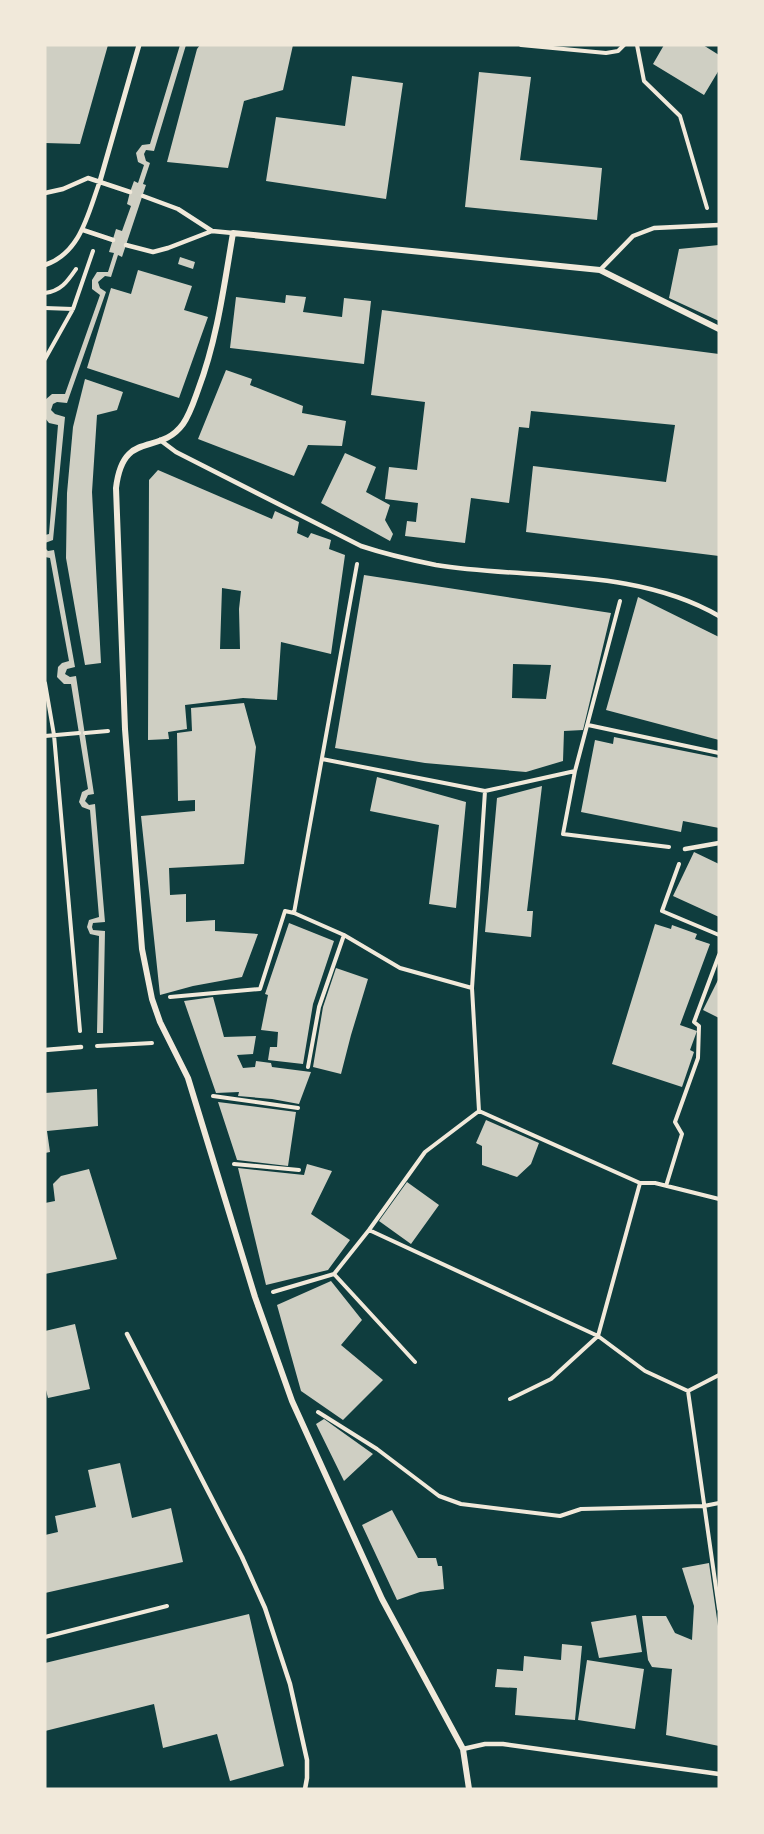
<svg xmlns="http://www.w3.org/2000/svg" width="764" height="1834" viewBox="0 0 764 1834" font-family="'Roboto Condensed',sans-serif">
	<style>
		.building { fill: #cfcfc3; fill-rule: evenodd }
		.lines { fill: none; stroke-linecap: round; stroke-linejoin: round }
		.path { stroke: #f1e9da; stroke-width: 4 }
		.service { stroke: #f1e9da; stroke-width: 4.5 }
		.pedestrian { stroke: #f1e9da; stroke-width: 5 }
		.minor { stroke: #f1e9da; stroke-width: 6 }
	</style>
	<rect width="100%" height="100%" fill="#0f3d3e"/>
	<path class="building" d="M45,45H108L80,144L45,143Z
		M180,45H186L154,151L146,150L144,154L146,161L150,163L143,184L146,185L122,257L118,255L111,277L105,276L98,282L100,288L106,292L67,403L57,402L53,404L51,410L55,414L65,417L53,540L45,543V535L49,534L58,425L49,423L45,418V400L52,394H65L100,295L92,289V280L97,272H108L114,253L109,252L116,229L122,231L131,206L127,204L130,192L134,181L138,183L144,165L138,162L136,153L142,145L150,144Z
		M200,45H293L283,90L244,101L228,168L167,162L197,49Z
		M664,45H703L719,55V70L704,95L653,64Z
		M479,72L531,77L520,160L602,168L597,220L465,207Z
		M352,76L403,83L386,199L266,181L276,117L345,126Z
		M719,245V321L669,298L679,249Z
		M180,257L195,262L193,269L178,264Z
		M138,270L192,286L184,310L208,317L179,398L87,368L111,288L131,294Z
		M286,295L306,297L303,312L342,317L344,298L371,301L364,364L230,348L236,297L285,303Z
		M382,310L719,354V556L526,532L533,466L666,482L675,425L531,411L529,428L519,427L509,503L471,498L465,543L405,536L407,521L416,522L418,503L385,499L389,467L417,470L425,402L371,395Z
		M226,370L252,379L250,385L303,406L302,413L346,421L342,446L308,445L294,476L198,439Z
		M85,379L123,392L117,410L97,415L92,492L101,663L85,665L66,558L67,493L73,427Z
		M345,453L376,467L366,492L390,505L385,520L393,534L390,541L321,503Z
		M158,470L272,519L275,511L299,522L297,533L308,538L311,533L331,540L329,549L345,555L331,654L281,642L277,700L243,698L185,705L187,729L168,732L169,739L148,740L149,480ZM222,588L241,591L239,609L240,649H220Z
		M45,548L48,551L54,550L75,667L67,669L65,674L70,677L76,676L94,794L88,795L85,801L89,805L95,804L105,922L93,923L92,927L93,930L105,931L103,1033H97L99,936L90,934L87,927L89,920L99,917L90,810L82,807L79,802L82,792L88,789L71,684H64L57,677L58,667L62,663L69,661L50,558L45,557Z
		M364,575L611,613L583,730L564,731L563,761L526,772L425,763L335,748ZM513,664L551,665L546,699L512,698Z
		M638,597L719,637V740L606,710Z
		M244,703L256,747L244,864L169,868L170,895L186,894V922L215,920V931L258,934L242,977L193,986L160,995L141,816L195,811V800L178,801L177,733L192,731L191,708Z
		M614,737L719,758V828L683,821L681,832L581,812L595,740L613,744Z
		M377,777L466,802L456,908L429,904L439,825L370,811Z
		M542,786L527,911H533L531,937L485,932L497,798Z
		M694,852L719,864V917L673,896Z
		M289,923L334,941L313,1004L303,1064L268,1060L270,1047H277L278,1032L261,1030L268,995L265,994Z
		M655,924L671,929L672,925L697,934L695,939L710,944L680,1025L697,1031L690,1050L694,1052L682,1087L612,1064Z
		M336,968L368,979L351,1035L341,1074L313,1067L323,1007Z
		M719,978V1018L703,1010Z
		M213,997L224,1037L256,1036L253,1054L237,1055L243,1068L255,1067L256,1061L271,1063L272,1067L311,1072L299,1104L272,1099L238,1096L239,1092L216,1093L184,1001Z
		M97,1089L98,1126L47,1131L50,1152L45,1153V1093Z
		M218,1102L296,1112L288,1166L237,1160Z
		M486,1120L539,1143L531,1164L517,1177L482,1165V1146L476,1143Z
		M307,1164L332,1171L311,1214L350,1240L328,1270L266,1285L238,1168L304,1175Z
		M89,1169L117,1259L45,1274V1203L55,1201L53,1184L61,1176Z
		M407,1182L439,1205L411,1244L379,1221Z
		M331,1281L362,1320L341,1345L383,1380L343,1420L301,1391L277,1305Z
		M75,1324L90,1389L48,1398L45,1386V1331Z
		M324,1419L373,1454L344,1481L316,1424Z
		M120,1463L132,1518L171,1508L183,1562L45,1593V1535L58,1532L55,1516L96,1507L88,1470Z
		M392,1510L418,1558H436L438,1566H442L444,1589L420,1592L397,1600L362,1525Z
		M709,1563L719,1633V1746L666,1735L672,1669L652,1667L648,1660L642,1616H666L675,1633L692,1640L694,1606L682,1568Z
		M249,1614L284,1766L230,1781L217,1734L163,1748L154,1704L45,1731V1663Z
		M636,1615L642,1652L599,1658L591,1622Z
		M562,1644L582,1646L575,1720L515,1715L517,1688L495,1687L497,1669L523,1671L524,1656L561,1660Z
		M587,1660L644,1669L635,1729L578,1720Z"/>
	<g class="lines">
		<path class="path" d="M521,45L606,53L618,51L624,45
			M637,45L644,81L680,116L707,208
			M45,293C61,291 67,282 76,269
			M45,308L73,309
			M45,359L73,309L93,251
			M620,601L575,771L563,834L669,847
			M45,683L54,735L80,1031
			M588,725L719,753
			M85,733L108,731
			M45,736L79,733
			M322,759L485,791L575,771
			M485,791L472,988L479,1111L640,1183H655L719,1199
			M679,864L662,911L719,935
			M294,913L344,935L400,968L472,988
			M170,997L260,989L285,911L294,913L357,564
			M97,1046L152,1043
			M308,1067L319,1007L344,935
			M213,1096L298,1108
			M234,1164L299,1170
			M666,1186L682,1134L675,1122L698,1058L699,1026L694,1022L719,955
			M369,1230L598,1336L645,1371L688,1391L719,1375
			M334,1274L415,1362
			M273,1292L334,1274L369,1230L425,1152L479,1111
			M688,1391L719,1609
			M510,1399L551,1379L598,1336L640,1183
			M318,1412L377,1449L439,1496L461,1504L560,1516L581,1509L704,1506L719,1503
			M45,1637L167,1606"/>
		<path class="service" d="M45,193L63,189L88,178L130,192
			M143,196L178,209L212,231
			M83,230L113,240
			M126,245L153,252L168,248L212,231L233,233
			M45,265C81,253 88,213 100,181
			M600,270L633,236L654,228L719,225
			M160,440L176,452L361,546C385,554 411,560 436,565C530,580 634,567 719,616
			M685,849L719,843
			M45,1050L81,1047
			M127,1334L242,1557L265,1608L290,1684L307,1760V1778L305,1789
			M463,1749L485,1744H503L719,1774"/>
		<path class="pedestrian" d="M100,181L139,45"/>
		<path class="minor" d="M469,1789L463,1749L382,1599L292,1401L255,1297L188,1078L160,1022L152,999L142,949L125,729L116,488C123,428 159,457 183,424C190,414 194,401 198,390C217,340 224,286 233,233L600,270L719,329"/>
	</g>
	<rect width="764" height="1834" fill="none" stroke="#f1e9da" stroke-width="93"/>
</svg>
